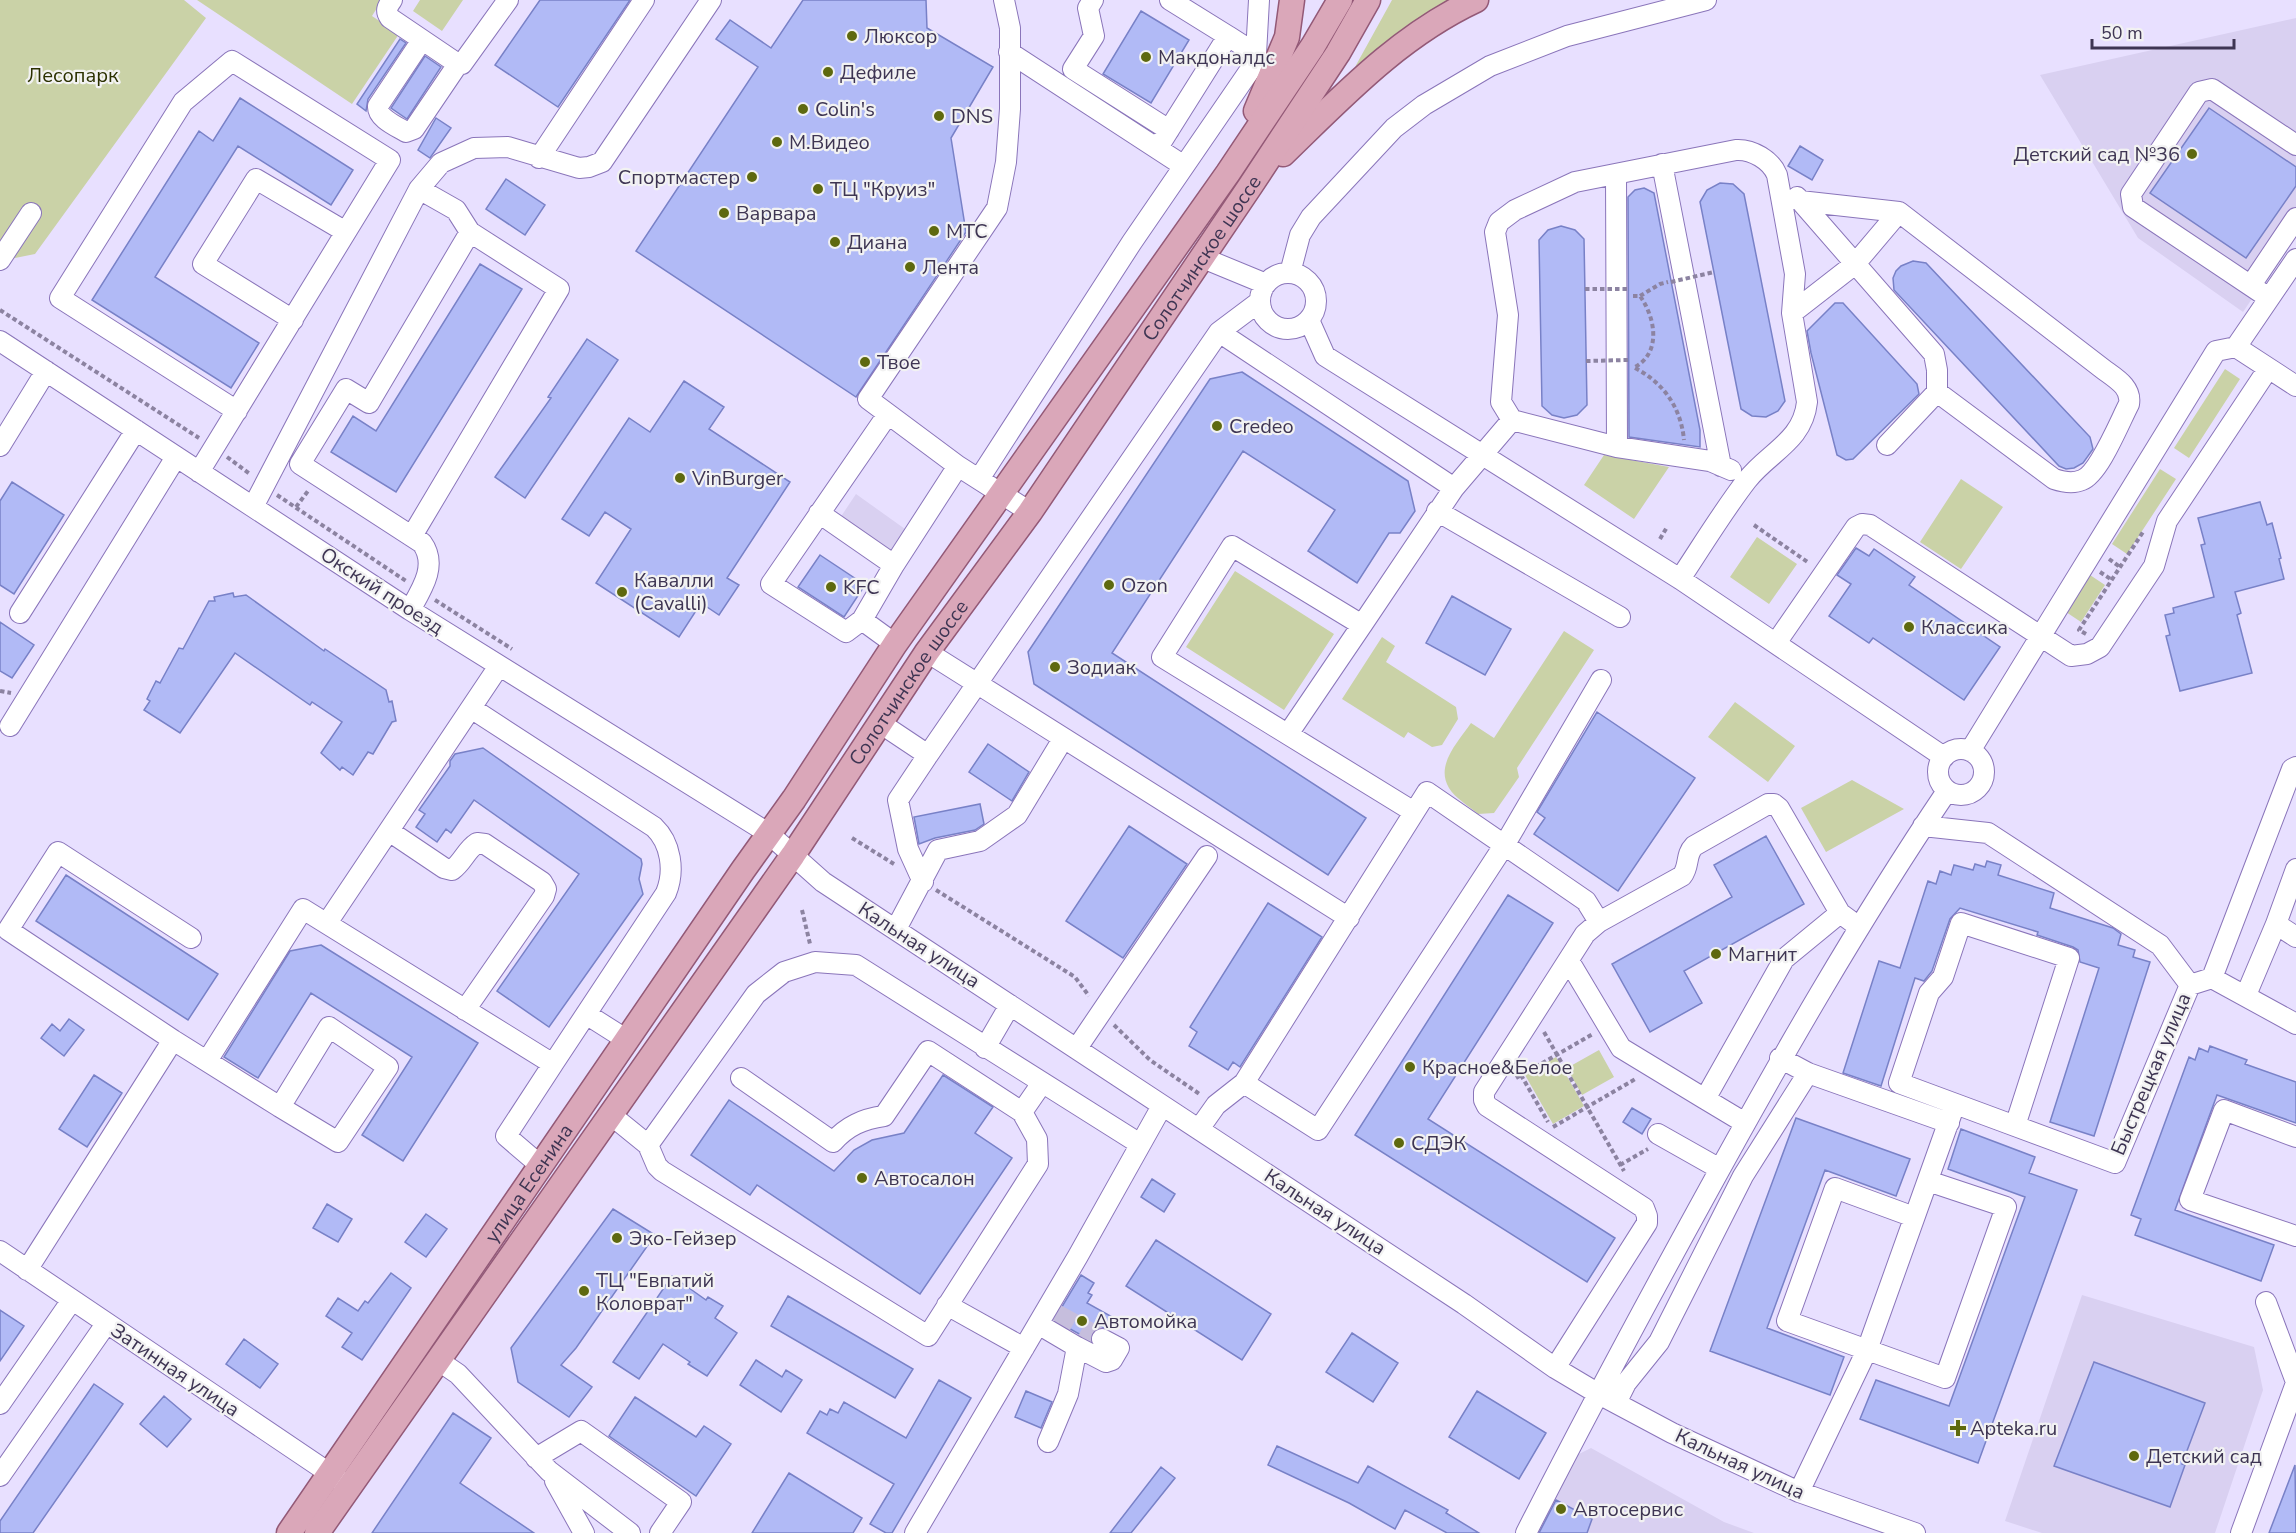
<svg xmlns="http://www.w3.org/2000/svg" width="2296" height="1533" viewBox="0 0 2296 1533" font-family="'Nunito Sans',sans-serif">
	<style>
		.built { fill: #d9d0f1 }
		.green { fill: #cad2a7 }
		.building { fill: #b1baf6; stroke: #7881c7; stroke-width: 1.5 }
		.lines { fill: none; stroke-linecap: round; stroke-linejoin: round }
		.minor-tunnel { stroke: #c6bedd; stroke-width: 20; stroke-dasharray: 20 10; stroke-linecap: butt }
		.minor-casing { stroke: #8a75ba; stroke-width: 22 }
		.major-casing { stroke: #935977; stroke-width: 27 }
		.path { stroke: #8c83a1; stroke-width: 4; stroke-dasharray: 4.5 3; stroke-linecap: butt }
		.minor { stroke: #fff; stroke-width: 20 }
		.major { stroke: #daa7b9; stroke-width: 24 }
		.path-bridge { stroke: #8c83a1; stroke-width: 4; stroke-dasharray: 4.5 3; stroke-linecap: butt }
		.poi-dot { fill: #5e690f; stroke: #f2f2f2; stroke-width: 2 }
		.labels { text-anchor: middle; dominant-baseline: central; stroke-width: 4.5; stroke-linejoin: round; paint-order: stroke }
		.poi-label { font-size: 20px; fill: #3e3553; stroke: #f2f2f2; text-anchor: start }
		.park-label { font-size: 20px; fill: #2b3100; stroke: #f2f2f2 }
		.street-label { font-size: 20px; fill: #3e3553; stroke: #f2f2f2 }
	</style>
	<rect width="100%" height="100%" fill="#e8e0ff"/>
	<path class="built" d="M2296,18V234L2243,312L2138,238L2040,75Z
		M856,494L905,529L889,552L840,518Z
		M2082,1295L2254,1347L2263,1390L2215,1533H2042L2005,1521Z
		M1591,1448L1724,1522L1754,1533H1537L1575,1456Z"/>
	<path class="green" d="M0,0H184L206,18L35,254L0,261Z
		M197,0H382L372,16L399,34L352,104Z
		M420,0H463L442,31L413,11Z
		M1392,0H1452L1396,34L1355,67Z
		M2225,369L2240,379L2189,458L2174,448Z
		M1604,455L1669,467L1634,519L1584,485Z
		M2160,469L2176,479L2127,554L2112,544Z
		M1961,479L2003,507L1961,569L1920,542Z
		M1757,537L1797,564L1769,604L1730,577Z
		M1235,571L1334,634L1284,710L1186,647Z
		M2090,575L2105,585L2081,622L2066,612Z
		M1564,631L1594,650L1517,768L1519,777L1494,813L1478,814C1469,806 1455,798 1449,788C1435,765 1458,742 1471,723L1494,738Z
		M1382,637L1395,646L1386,662L1456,707L1458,719L1442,745L1432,747L1408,732L1404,738L1342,699Z
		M1735,702L1795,746L1768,782L1708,737Z
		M1852,780L1904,809L1826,852L1801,808Z
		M1599,1050L1614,1077L1582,1095L1567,1068Z
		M1556,1057L1584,1106L1553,1124L1525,1075Z"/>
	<path class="building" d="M540,0H630L558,107L495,65Z
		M803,0H926L927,28L993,67L951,138L966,232L856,397L636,251L758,67L716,39L730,20L771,48Z
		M1141,11L1189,40L1151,103L1103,74Z
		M400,39L406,43L368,99L366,111L357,104Z
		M425,56L441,67L407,119L391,108Z
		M240,98L353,170L331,205L238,146L155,277L259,343L231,388L92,300L199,131L213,141Z
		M2209,108L2296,167V186L2246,258L2150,193Z
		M436,118L451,128L430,158L418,150Z
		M1800,146L1823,160L1812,180L1788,166Z
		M506,179L545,205L525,235L486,209Z
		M1720,183L1733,184L1744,194L1785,401L1778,411L1766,417L1752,416L1741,409L1700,202L1707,190Z
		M1644,188L1654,193L1700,430V447L1629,437L1628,197L1635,190Z
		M1561,226L1575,230L1584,239L1587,405L1577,415L1564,418L1552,415L1542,406L1539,240L1548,230Z
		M1913,261L1926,263L2090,437L2093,449L2083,463L2074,468L2066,469L2059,466L1894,290L1893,278L1896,271L1901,266Z
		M480,264L522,289L396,492L331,452L353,416L376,431Z
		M1835,303H1843L1917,384L1919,394L1853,459L1846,460L1837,455L1811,353L1807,331Z
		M587,339L618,360L525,498L495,477L551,398L548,397Z
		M1242,372L1408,481L1415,511L1400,533H1389L1357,583L1308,551L1335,510L1243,451L1112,653L1366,818L1328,875L1034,684L1028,652L1210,379Z
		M684,381L724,407L709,429L790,482L727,578L739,585L719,615L701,603L679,637L596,583L631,529L605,512L589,536L562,519L629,418L650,432Z
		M12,482L64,515L14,594L0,585V501Z
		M2260,502L2267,525L2272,523L2281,558L2279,559L2284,579L2235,592L2241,613L2237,615L2252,673L2180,691L2166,636L2170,635L2165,615L2174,613L2173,608L2214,597L2201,545L2205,544L2198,518Z
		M1856,548L1869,556L1874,549L1915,577L1909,585L2000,647L1964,700L1873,638L1869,643L1829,616L1851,584L1837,575Z
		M820,555L865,585L844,617L798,587Z
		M233,593L234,597L246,595L324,651L325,649L386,690L389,702L392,701L396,721L392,722L373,754L368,752L353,775L342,767L340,770L321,753L342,722L312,702L310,705L235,653L180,733L144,710L150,701L147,699L156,681L160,683L179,648L183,649L209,601H215L214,597Z
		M1452,596L1511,629L1485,675L1426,643Z
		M0,622L34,645L12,678L0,671Z
		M1597,712L1695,778L1618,891L1534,834L1545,818L1537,812Z
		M988,744L1029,772L1012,801L969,772Z
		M483,748L641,859L642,864L639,879L643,894L549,1027L497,991L579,874L474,800L451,833L446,829L437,842L416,827L425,814L419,810L450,766V761L455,754Z
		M980,804L984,824L975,830L935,838L919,844L914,817Z
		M1129,826L1187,864L1123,958L1066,921Z
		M1766,836L1804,904L1684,971L1702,1003L1650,1032L1612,964L1732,897L1714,865Z
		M1987,861L2001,865L1998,875L2054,893L2050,908L2113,928L2121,934L2118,945L2135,950L2133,957L2150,962L2094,1136L2050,1122L2099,968L2080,962L2078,950L2073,947L2037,935L2038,932L1960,908L1950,919L1932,971L1924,981L1915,978L1881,1086L1843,1073L1879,961L1900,968L1928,881L1936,884L1940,871L1951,875L1954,865L1973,870L1975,864L1985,867Z
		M66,875L218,974L188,1020L36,921Z
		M1508,895L1553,923L1428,1119L1615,1238L1587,1282L1355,1135Z
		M1268,903L1322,937L1240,1067L1233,1062L1228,1070L1189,1046L1197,1032L1190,1027Z
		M321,945L478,1043L403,1161L362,1135L412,1057L311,993L258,1078L224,1057L290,951Z
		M69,1019L84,1030L64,1056L41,1038L52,1024L60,1031Z
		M2210,1046L2247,1060L2245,1064L2296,1082V1123L2217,1095L2175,1210L2274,1245L2261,1281L2135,1235L2141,1219L2131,1215L2189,1057L2195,1060L2199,1048L2208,1052Z
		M94,1075L122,1093L87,1147L59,1129Z
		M943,1075L993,1107L975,1133L1012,1158L920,1294L757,1185L750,1195L691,1155L729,1100L834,1171L854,1150L872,1140L904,1133Z
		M1632,1108L1651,1119L1642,1134L1623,1122Z
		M1796,1118L1910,1159L1896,1196L1825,1170L1767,1328L1844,1357L1830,1395L1710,1351Z
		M1961,1129L2035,1157L2029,1173L2077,1190L1978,1463L1860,1419L1876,1380L1949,1406L2025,1197L1948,1169Z
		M1152,1179L1175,1194L1164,1212L1141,1197Z
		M327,1204L352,1219L338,1242L313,1228Z
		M613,1209L655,1235L576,1348L561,1365L592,1387L569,1417L518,1382L511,1348Z
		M426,1214L447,1229L426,1257L405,1242Z
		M1156,1240L1271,1314L1242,1360L1126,1286Z
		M391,1273L411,1288L362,1360L342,1347L352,1333L326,1316L338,1298L358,1311L365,1301L368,1303Z
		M1081,1275L1094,1283L1088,1293L1092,1295L1087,1303L1114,1318L1108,1329L1101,1327L1095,1329L1091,1334L1090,1340L1054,1320Z
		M672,1276L706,1300L708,1297L723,1306L715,1318L737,1333L707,1376L688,1364L690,1362L663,1344L639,1379L613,1362Z
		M788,1296L913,1369L895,1398L771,1326Z
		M0,1310L24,1326L0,1361Z
		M1352,1333L1398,1363L1373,1402L1326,1372Z
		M244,1339L278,1364L260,1388L226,1364Z
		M756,1360L782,1377L786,1370L802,1380L781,1412L740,1385Z
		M2094,1362L2205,1403L2182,1464L2185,1465L2170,1507L2054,1466Z
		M939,1380L971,1398L892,1533H886L870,1524L894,1484L807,1433L820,1411L827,1415L830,1409L838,1413L844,1402L906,1438Z
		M94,1384L123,1404L33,1533H0V1521Z
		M1026,1391L1052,1402L1041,1428L1015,1417Z
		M1477,1391L1546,1433L1519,1479L1449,1437Z
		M164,1396L191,1419L167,1447L140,1424Z
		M635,1397L696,1437L704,1426L731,1444L696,1496L609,1436Z
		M453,1413L491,1438L460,1483L534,1533H372Z
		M1277,1446L1358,1483L1368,1466L1448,1510L1446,1513L1479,1533H1447L1405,1510L1395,1529L1349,1503L1268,1465Z
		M2295,1465L2296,1533H2269Z
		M1161,1467L1175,1478L1131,1533H1110Z
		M789,1473L862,1518L853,1533H752Z
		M1556,1500L1592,1519L1587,1533H1539Z"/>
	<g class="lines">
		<path class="minor-tunnel" d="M1056,1314L1102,1339"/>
		<g class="minor-casing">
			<path id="minor" d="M392,0C387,7 385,11 390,18L458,64H462L508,0
				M1004,0L1010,28V109L1006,162L997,208L868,399L958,466L1030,512
				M1093,0L1088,8L1094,36L1073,69L1169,130
				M1170,0L1228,36
				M422,40L378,106C377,118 396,126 406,132L414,129L458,64
				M1009,52L1184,166
				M1162,141L1228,36L1256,54
				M539,158L644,0
				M1662,164L1721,466
				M1616,174L1617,447
				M419,189L456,210L470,232
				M1797,197L1934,354L1937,370V392L1887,445
				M1800,201L1899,212L2103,369C2115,378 2132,387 2129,404C2120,421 2099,474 2082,480C2073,484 2063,482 2054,479L1937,392
				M1203,258L1266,284
				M0,260L31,213
				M1290,273L1300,235L1311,217L1394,128L1424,105L1490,66L1567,36L1706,0
				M1260 301a28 28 0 1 1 56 0a28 28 0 1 1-56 0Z
				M2251,285L2296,218
				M2269,298L2133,207L2131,194L2199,92L2212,89L2296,145
				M1792,313L1855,264L1899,212
				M293,320L203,264L256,179L346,232
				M1309,320L1325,356L1680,579L1944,757
				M1219,332L1454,488L1362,625L1232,546L1162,657L1414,812
				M0,341L410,610L768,833L823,882L1464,1304L1555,1368L1597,1393L1672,1433L1799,1492L1915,1533
				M2236,347L2296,386
				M888,414L771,584L846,632L862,620L894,565L958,466
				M1512,420L1617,447L1710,461L1731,470
				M0,446L46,371
				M199,472L390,160L232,61L183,102L60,298L237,411
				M979,479L1132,242L1250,70L1256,54L1259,0
				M1454,488L1512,420L1501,402L1508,315L1495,232L1499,222L1515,210L1575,182L1736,150C1752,149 1771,160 1777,175L1795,274L1792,313L1807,402C1803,441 1769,452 1747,480C1723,511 1702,546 1680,579
				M253,507L419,189L441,163L474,148L508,147L579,168L589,167L602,162L711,0
				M1437,511L1620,617
				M819,513L894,565
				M410,610C422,589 438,565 422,543L300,464L346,389L369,403L470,232L559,289L412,536
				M20,613L136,430
				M862,620L895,644
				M1776,643L1856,527L1862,524L1870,525L2071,656L2087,654L2100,647L2154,566L2167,521L2268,369
				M927,652L1349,918
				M471,708L654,827C671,843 675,871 666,893L553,1064
				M880,723L928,755L898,800L908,849L923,882
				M10,726L176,457
				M1288,734L1362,625
				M1938 772a23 23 0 1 1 46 0a23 23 0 1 1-46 0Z
				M1970,751L2216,351L2236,347L2296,259
				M928,755L1219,332L1259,302
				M1923,826L1988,833L2160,945L2190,985
				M389,831L444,868L452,870C463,862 466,850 477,843L485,844L542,882L546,889L544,896L465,1010
				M327,923L499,666
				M2276,924L2296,937
				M896,929L938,850L980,841L1017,815L1063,739
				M191,938L58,852L8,930L173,1040L280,1107L329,1027L388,1067L338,1142L280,1107
				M1569,961L1621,1048L1705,1099
				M2212,978L2292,769L2296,767
				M2246,995L2276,924L2296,869
				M586,1014L627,1040
				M985,1048L1010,1005
				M1077,1048L1207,856
				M1780,1058L1808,1073L1949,1123
				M207,1061L303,909L553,1064L506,1136L541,1166
				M741,1078L833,1142C847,1126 863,1119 884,1116L928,1051L1022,1112
				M1244,1083L1318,1130L1505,844L1601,680
				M611,1115L648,1145L657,1166L662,1171L928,1336L1038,1164L1037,1139L1022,1112L1042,1083
				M1745,1123L1705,1099L1784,959L1840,913
				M2015,1126L2069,958L1961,923L1943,977L1929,993L1899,1083C1971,1110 2043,1136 2115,1163L2190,985L2212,978L2296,1024
				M1199,1129L1216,1105L1244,1083L1427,792L1586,901L1599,922
				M1658,1134L1720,1169
				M2296,1137L2224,1110L2190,1200L2296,1236
				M648,1145L756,994L784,972L815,962L856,965L1140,1144
				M1914,1217L1835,1188L1787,1321L1945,1378L2006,1207L1928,1181
				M0,1251L341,1481
				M27,1270L173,1040
				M2266,1302L2296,1382
				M947,1305L1024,1348
				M1038,1324L1077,1347L1068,1394L1048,1442
				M1077,1347L1106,1362L1112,1360L1119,1348L1102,1339
				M439,1361L458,1374L549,1471L630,1533
				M1555,1368L1647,1223V1216L1644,1208L1487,1106L1484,1100V1092L1585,934L1599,922L1682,876C1690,866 1685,855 1694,846L1768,804H1774L1779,808L1840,913L1859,927
				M1616,1403L1626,1383L1659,1342L1743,1176L1808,1073
				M0,1404L72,1300
				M536,1458L581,1431L681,1502L660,1533
				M0,1476L106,1324
				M555,1481L584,1533
				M1799,1492L1867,1350L1955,1104
				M915,1533L1078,1256L1162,1106
				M1526,1533C1583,1421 1642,1311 1703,1200C1779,1061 1858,923 1947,791
				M2241,1533L2296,1383"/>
		</g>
		<g class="major-casing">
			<g id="major">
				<path d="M1256,111L1287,37L1292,0"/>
				<path d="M1283,154C1343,96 1399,36 1476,0"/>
				<path id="s1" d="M289,1533L743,870L794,799L895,644L1228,173L1313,46L1340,0"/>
				<path id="s2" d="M317,1533L793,855L927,652L1030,512L1251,185L1338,53L1368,0"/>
			</g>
		</g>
		<path class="path" d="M1633,296H1640C1655,317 1662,352 1635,367
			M1640,296L1660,284L1668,282
			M0,310L199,438
			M1635,368C1664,383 1681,408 1684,440
			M227,457L250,474
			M277,495L406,581
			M296,507L308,491
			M1754,525L1809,563
			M1660,539L1667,527
			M2109,559L2120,567
			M2100,572L2112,580
			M435,600L512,649
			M2086,634L2079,630L2143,532
			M0,691L11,693
			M852,838L894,864
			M936,890L1075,977L1089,996
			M802,910L810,944
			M1114,1025L1150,1060L1201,1095
			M1544,1032L1624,1171
			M1521,1075L1548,1122
			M1516,1078L1593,1034
			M1553,1127L1637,1078
			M1620,1165L1648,1149"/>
		<use href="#minor" class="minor"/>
		<use href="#major" class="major"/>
		<path class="path-bridge" d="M1671,282L1714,272
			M1585,289H1628
			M1586,361L1628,360"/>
	</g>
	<g class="poi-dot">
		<circle cx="852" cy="36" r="6"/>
		<circle cx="1146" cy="57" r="6"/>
		<circle cx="828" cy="72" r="6"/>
		<circle cx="803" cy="109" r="6"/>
		<circle cx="939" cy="116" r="6"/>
		<circle cx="777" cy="142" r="6"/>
		<circle cx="2192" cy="154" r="6"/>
		<circle cx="752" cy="177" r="6"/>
		<circle cx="818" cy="189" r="6"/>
		<circle cx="724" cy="213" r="6"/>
		<circle cx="934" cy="231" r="6"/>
		<circle cx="835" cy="242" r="6"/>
		<circle cx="910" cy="267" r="6"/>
		<circle cx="865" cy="362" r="6"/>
		<circle cx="1217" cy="426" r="6"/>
		<circle cx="680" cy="478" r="6"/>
		<circle cx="1109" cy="585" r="6"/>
		<circle cx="831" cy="587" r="6"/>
		<circle cx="622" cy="592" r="6"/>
		<circle cx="1909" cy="627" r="6"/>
		<circle cx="1055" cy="667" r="6"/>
		<circle cx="1716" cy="954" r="6"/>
		<circle cx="1410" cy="1067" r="6"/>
		<circle cx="1399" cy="1143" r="6"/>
		<circle cx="862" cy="1178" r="6"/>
		<circle cx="617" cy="1238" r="6"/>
		<circle cx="584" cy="1291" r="6"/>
		<circle cx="1082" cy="1321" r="6"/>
		<path d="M1955 1419h6v6h6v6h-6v6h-6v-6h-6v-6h6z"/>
		<circle cx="2134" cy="1456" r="6"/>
		<circle cx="1561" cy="1509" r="6"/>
	</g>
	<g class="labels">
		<g class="poi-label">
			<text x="864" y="36">Люксор</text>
			<text x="1158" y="57">Макдоналдс</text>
			<text x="840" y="72">Дефиле</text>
			<text x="815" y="109">Colin's</text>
			<text x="951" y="116">DNS</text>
			<text x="789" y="142">М.Видео</text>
			<text x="2180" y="154" text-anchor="end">Детский сад №36</text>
			<text x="740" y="177" text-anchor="end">Спортмастер</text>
			<text x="830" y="189">ТЦ "Круиз"</text>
			<text x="736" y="213">Варвара</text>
			<text x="946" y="231">МТС</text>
			<text x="847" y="242">Диана</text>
			<text x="922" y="267">Лента</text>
			<text x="877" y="362">Твое</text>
			<text x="1229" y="426">Credeo</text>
			<text x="692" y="478">VinBurger</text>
			<text x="634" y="580">Кавалли<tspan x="634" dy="23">(Cavalli)</tspan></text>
			<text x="1121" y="585">Ozon</text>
			<text x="843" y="587">KFC</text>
			<text x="1921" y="627">Классика</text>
			<text x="1067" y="667">Зодиак</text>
			<text x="1728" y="954">Магнит</text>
			<text x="1422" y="1067">Красное&amp;Белое</text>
			<text x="1411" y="1143">СДЭК</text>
			<text x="874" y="1178">Автосалон</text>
			<text x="629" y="1238">Эко-Гейзер</text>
			<text x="596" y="1280">ТЦ "Евпатий<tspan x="596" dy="23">Коловрат"</tspan></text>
			<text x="1094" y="1321">Автомойка</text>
			<text x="1970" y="1428">Apteka.ru</text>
			<text x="2146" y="1456">Детский сад</text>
			<text x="1573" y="1509">Автосервис</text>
		</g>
		<g class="park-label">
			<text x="73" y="75">Лесопарк</text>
		</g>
		<g class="street-label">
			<text stroke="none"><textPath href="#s2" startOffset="1552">Солотчинское шоссе</textPath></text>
			<text transform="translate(382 591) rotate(33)">Окский проезд</text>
			<text stroke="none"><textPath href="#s2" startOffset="1036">Солотчинское шоссе</textPath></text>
			<text transform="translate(919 945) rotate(33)">Кальная улица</text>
			<text transform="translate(2151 1074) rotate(-67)">Быстрецкая улица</text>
			<text stroke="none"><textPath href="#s1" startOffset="424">улица Есенина</textPath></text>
			<text transform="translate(1325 1212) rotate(33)">Кальная улица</text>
			<text transform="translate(175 1370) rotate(34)">Затинная улица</text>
			<text transform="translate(1740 1464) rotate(25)">Кальная улица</text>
		</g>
	</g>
	<path d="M2092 39v9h142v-9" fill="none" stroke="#3e3553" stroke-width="3"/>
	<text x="2101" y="39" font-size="18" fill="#3e3553" stroke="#f2f2f2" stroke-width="4.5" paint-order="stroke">50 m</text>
</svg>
